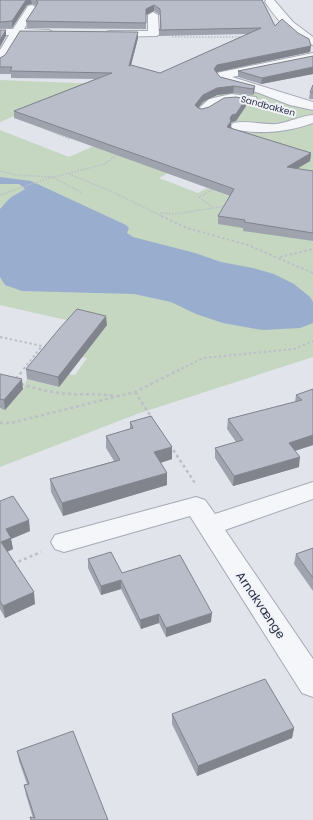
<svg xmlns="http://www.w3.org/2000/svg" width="313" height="820" viewBox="0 0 313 820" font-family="Poppins,sans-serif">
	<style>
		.green { fill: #c5d6c1 }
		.water { fill: #99aece }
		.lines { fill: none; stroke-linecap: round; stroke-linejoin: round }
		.minor-casing { stroke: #a6aab6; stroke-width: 2 }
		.path-far2 { stroke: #bbbfc7; stroke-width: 1.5; stroke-dasharray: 1.5 1.5; stroke-linecap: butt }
		.path-far1 { stroke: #bbbfc7; stroke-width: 2; stroke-dasharray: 2.5 2.5; stroke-linecap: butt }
		.path { stroke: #bbbfc7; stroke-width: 2.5; stroke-dasharray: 3 3; stroke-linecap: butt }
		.minor { fill: #f4f6f9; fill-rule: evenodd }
		.wall { fill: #9ea3ad }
		.shaded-wall { fill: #81848d }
		.building { fill: #b8bdc9; stroke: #81848d }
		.labels { text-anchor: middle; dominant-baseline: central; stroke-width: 4; stroke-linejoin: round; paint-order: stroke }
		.far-street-label { font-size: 9px; fill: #283045; stroke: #f1f3f8 }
		.near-street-label { font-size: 12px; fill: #283045; stroke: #f1f3f8 }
	</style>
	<rect width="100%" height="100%" fill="#e1e4eb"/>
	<path class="green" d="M0,80L129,85H239L313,109V181L289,178L272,149L228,127L234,123L240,115L207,111L40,105L0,122Z
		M0,130L69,157L105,141L168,173L159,178L198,193L207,188L237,199L244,228L313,241V357L137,414L0,467V408L5,410L23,389L27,379L58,387L69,374L75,375L87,358L82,357L75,322L0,305Z"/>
	<path class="water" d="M0,177L31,181L126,225L129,228L127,233L133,237L195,253L221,262L253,268L274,274L294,284L310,297L313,302V323L300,328L262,330L223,323L196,314L171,302L134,294L22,291L5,285L0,277V209L10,198L25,189L19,184H0Z"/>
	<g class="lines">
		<g class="minor-casing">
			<path id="minor" d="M266,0H274L293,22L313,37V45C293,40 276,18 265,2Z
				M32,5L37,8L24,29L49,30L54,33L49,36H20L4,61L0,63V50L9,35H0V29H13L28,6Z
				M153,12L158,15L159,34L157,36L109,37L103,34L109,31H148V15Z
				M313,53V61L232,77L313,102V110L290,105L259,93L220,82L215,76L217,73L221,72Z
				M231,94L256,97L257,100L256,103C245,105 234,100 223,103C213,105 210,117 198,114L196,111L209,99Z
				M313,115V123C288,132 259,135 233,129L231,126L233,123C247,120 263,125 277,124C289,122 301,116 313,115Z
				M313,482V499L225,530L313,659V697L302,693L190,516L64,552L55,549L51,542L55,535L196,497L205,500L215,514Z"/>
		</g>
		<path class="path-far2" d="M172,37H243
			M43,128L70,139L74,137
			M0,171L16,175L52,177L82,193
			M69,174L115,193L164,217
			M0,195L46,179L105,164L119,153
			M212,207L199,197L214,189
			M160,213L175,214L226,206"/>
		<path class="path-far1" d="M161,216L187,228L248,245L313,273
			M280,257L313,249
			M0,337L42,346L22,371
			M177,371L203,358L294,349L313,341"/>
		<path class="path" d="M16,379L23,370
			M21,384C37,389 53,393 70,394C86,395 97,393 114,396
			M135,392L152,418
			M0,423H11L135,392L179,370
			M170,445L195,483
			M13,564L41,552"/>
		<use href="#minor" class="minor"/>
	</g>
	<path class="wall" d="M0,0H262L275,26L311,46L310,52L217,72H216L220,77L255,86L254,93L253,95L233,93L217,95L203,102L198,108L202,109L246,99V106L236,121L232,122L231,123V128L311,153L310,161L297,169L313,171V241L243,231V228L218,224V216L230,196L14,118V111L95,79L11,78V74H0V58L138,38L131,65L160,73L247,34L159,36V30L160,28V15L154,11L146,15V29L27,28L26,21L36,6L32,4L27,5L12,28H0Z
		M313,56V74L261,84L238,77V71Z
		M313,85V99H309L310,92Z
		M107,325L59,387L27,379L26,369Z
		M0,374L23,389L5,410L0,408Z
		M313,389V445L295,451L299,467L233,486L215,458V448L236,442L227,429L228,419L295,402L296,395Z
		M130,422L172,459L160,463L167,473V485L63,516L51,492L50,479L114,461L106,448V436L130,429Z
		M0,501L30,531L11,539L13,549L7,552L35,604L5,618L0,609Z
		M313,548V591L294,564L296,554Z
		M88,559L122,573L211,622L166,637L159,623L141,629L121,589L101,595L88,568Z
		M172,714L294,728L292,738L197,776L172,724Z
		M17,751L108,820H31L30,817L33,818L26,795L24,785L27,784L19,761Z"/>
	<path class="shaded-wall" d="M26,0H31L32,4L27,5L12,28V21Z
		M154,5V11L146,15V9Z
		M6,30V36L0,47V40Z
		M138,32V38L129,73V66Z
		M311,46L310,52L217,72L214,76V69L217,65Z
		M313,67V74L261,84L262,78Z
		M234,86L233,93L217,95L203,102L195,112V105L203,95L217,88Z
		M255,86L254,93L253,95V89Z
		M246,99V106L236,121L232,122L231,123V128L227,127L230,118L232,115Z
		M311,153L310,161L286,175L287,167Z
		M106,316L107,325L59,387L58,377Z
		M22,379L23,389L5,410L4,400Z
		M313,435V445L288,453L289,443Z
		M172,447V459L154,465V452Z
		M300,457L299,467L233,486L234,476Z
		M167,473V485L63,516L62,503Z
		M29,520L30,531L11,539L13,549L2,554L1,542L6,529Z
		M121,580V589L101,595V586Z
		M34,592L35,604L5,618L3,606Z
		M212,613L211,622L166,637V628Z
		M159,614V623L141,629L140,620Z
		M294,728L292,738L197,776L198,766Z"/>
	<path class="building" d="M0,0H26L12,21L0,22Z
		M36,0H262L275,26L282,19L298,33L309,39L311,46L217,65L214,69L220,77L255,86L253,89L234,86L217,88L203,95L195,105L198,108L202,109L209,107L224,98L236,97L246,99L236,114L232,115L230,118L231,121L227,127L311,153L287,167L313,171V233L244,222L245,220L218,216L234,189L14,111L112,73L10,71L12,67H0V58L5,55L20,31L138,32L129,66L131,65L160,73L261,28L159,30L161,28L160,9L154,5L146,9V23L26,21L38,3L37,1Z
		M0,30H6L0,40Z
		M313,56V67L262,78L238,71Z
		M313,85V92H310Z
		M77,309L106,316L58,377L26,369L59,329Z
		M0,374L22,379L4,400L0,399Z
		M313,389V435L289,443L300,457L234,476L215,448L243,440L228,419L302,400L296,395Z
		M151,416L172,447L154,452L167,473L62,503L50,479L120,460L106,436L133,428L130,422Z
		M13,496L29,520L6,529L11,538L1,542L34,592L3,606L0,601V501Z
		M313,548V578L296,554Z
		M111,552L122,573L180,555L212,613L166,628L159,614L140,620L121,580L101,586L88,559Z
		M265,679L294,728L198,766L172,714Z
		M73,731L108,820H31L30,817L35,818L24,785L29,784L17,751Z"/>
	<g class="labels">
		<g class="far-street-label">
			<text transform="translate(268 106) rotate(15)">Sandbakken</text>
		</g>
		<g class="near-street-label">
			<text transform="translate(261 605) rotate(56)">Arnakvænge</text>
		</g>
	</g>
</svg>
